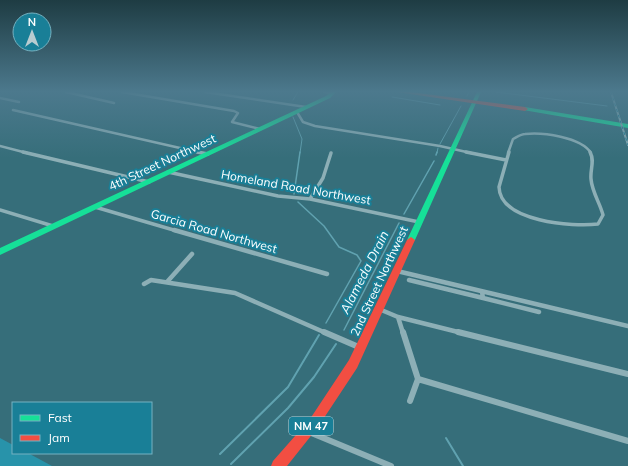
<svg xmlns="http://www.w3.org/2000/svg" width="628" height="466" viewBox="0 0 628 466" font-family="Mulish,sans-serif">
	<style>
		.green { fill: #2893aa }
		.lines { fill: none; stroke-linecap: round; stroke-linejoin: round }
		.stream-far2 { stroke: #60a2b0; stroke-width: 1 }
		.stream-far1 { stroke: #60a2b0; stroke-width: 1.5 }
		.stream { stroke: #60a2b0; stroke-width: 2 }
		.street-far3 { stroke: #8dafb6; stroke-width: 2.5 }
		.street-far2 { stroke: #8dafb6; stroke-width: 3.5 }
		.street-far1 { stroke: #8dafb6; stroke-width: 4.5 }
		.street { stroke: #8dafb6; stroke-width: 6 }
		.fast { fill: #16e098; fill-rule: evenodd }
		.jam { fill: #f24e42; fill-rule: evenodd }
		.rail-casing { stroke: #8caeb5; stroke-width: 2 }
		.rail { stroke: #197f97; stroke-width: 1; stroke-dasharray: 3; stroke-linecap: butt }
		.labels { text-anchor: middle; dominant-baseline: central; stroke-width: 4; stroke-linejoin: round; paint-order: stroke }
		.shield { fill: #197f97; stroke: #bad9e0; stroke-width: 1 }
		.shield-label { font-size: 11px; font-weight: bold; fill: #fff }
		.street-label { font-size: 12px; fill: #fff; stroke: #197f97 }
		.water-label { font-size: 13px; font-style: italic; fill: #f8fdfe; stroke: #197f97 }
	</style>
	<rect width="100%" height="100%" fill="#366e7a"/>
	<path class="green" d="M0,438L13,445V453H28L52,466H0Z"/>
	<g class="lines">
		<path class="stream-far2" d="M496,92L607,106
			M467,96L469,92
			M392,97L440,105
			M293,100L298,92
			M293,117L302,139L300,153
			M440,144L461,106
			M437,153L438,148"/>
		<path class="stream-far1" d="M436,155L437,152
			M294,194L300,152
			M298,202L324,226L339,247L357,255L361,261L326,323
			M404,214L434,161
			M344,330L399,223"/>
		<path class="stream" d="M446,438L463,466
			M220,454L288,387L319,335
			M231,464L288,408L314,377L336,344"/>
		<path class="street-far3" d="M66,92L114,103
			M122,92L234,111L238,113L232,122L260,129
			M205,92L306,107
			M324,92L333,93
			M0,98L19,102
			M13,110L202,153
			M297,112L303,122L315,126L440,146L471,153
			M0,146L27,153
			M508,153L513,139C517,137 521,134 525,134C542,132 581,137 591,153"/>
		<path class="street-far2" d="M23,152L149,182
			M197,152L208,154
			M466,152L506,160
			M509,152L499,187C500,222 573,227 598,224L603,215C600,203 592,192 591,179C590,169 595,161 590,152
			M168,172L278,196L310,199L419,222
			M310,199L323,178L331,153
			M95,207L177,231
			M0,210L53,226"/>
		<path class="street-far1" d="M174,230L327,274
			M397,271L628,326
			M409,280L483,298L482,292
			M167,282L192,254
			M144,284L151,280L235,293L326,333
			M483,298L539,312
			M379,309L398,317L462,333
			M398,317L403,333"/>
		<path class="street" d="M324,332L361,348
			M403,332L418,379L628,441
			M458,332L628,374
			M410,401L418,379
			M309,432L391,466"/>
		<path class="fast" d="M331,92H336L330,98L0,255V248L326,96Z
			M477,92H481L415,240L411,243L408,242L407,240Z
			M525,107L628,124V128L523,110V108Z"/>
		<path class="jam" d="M397,92H411L525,107L528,109L525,111Z
			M411,237L415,240L357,368L318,427L287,466H271L273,461L310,419L349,360L407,240Z"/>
		<g class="rail-casing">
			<path id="rail" d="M611,92L628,145"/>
		</g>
		<use href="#rail" class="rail"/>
	</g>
	<linearGradient id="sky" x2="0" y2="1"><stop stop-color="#1e3c43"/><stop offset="0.58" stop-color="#4c798d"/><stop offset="1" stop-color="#4c798d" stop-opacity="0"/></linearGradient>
	<rect width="628" height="158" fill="url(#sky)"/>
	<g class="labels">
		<rect class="shield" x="289" y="417" width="44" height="18" rx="3"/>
		<g class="shield-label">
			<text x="311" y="426">NM 47</text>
		</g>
		<g class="street-label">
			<text transform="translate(162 162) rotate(-25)">4th Street Northwest</text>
			<text transform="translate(296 187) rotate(10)">Homeland Road Northwest</text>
			<text transform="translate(214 231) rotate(16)">Garcia Road Northwest</text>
			<text transform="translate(379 281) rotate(-65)">2nd Street Northwest</text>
		</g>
		<g class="water-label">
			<text transform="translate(364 272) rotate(-63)">Alameda Drain</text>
		</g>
	</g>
	<rect x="12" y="402" width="140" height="52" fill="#197f97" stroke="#75b2c1"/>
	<rect x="20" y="415" width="20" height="6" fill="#16e098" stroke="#75b2c1"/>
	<text x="48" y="422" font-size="12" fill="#ffffff">Fast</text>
	<rect x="20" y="435" width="20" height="6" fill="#f24e42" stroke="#75b2c1"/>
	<text x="48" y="442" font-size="12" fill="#ffffff">Jam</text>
	<g transform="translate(32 32)"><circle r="19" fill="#197f97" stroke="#75b2c1"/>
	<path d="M0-3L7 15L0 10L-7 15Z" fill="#b9ccd0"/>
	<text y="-6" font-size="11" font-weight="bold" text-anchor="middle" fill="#ffffff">N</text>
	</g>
</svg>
